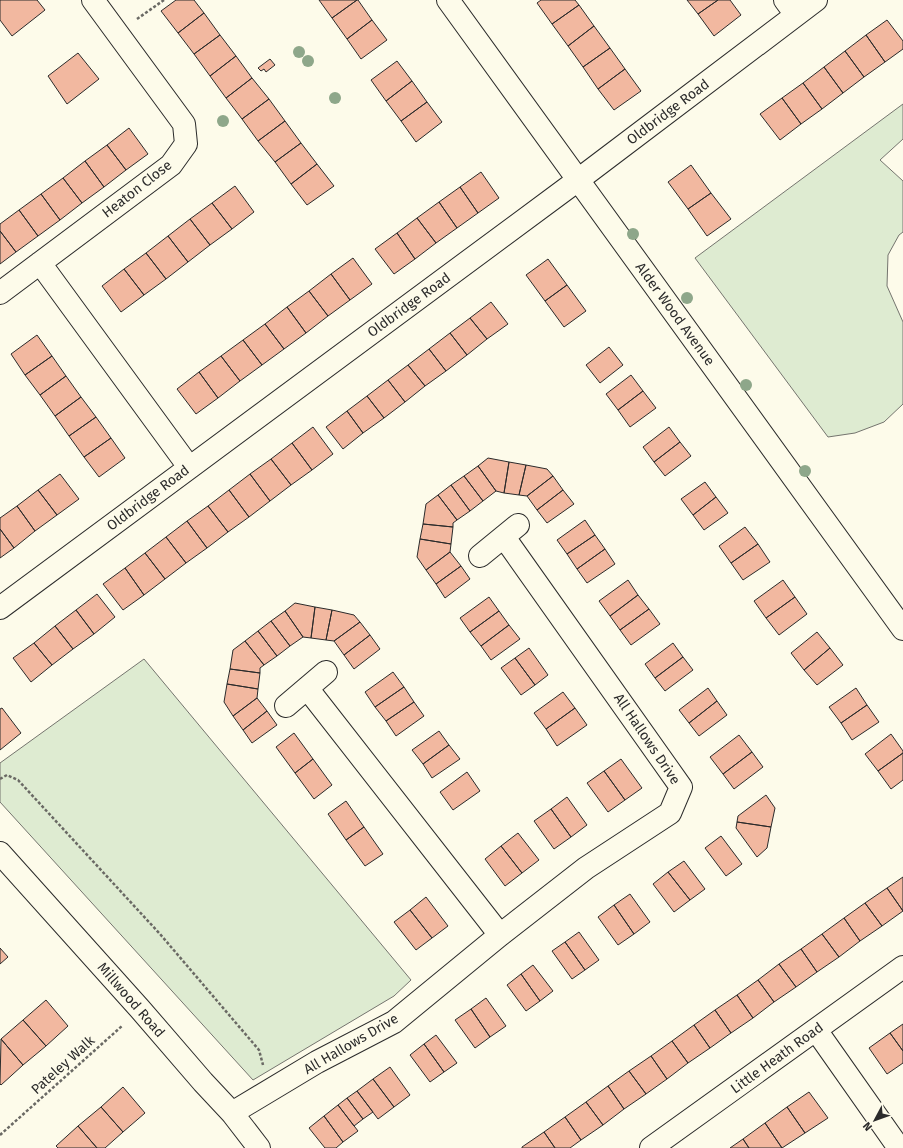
<svg xmlns="http://www.w3.org/2000/svg" width="903" height="1148" viewBox="0 0 903 1148" font-family="'Fira Sans',sans-serif">
	<style>
		.green { fill: #deebd1; stroke: #74746e }
		.building { fill: #f2b8a0; stroke: #2b2b2b }
		.lines { fill: none; stroke-linecap: round; stroke-linejoin: round }
		.street-casing { stroke: #2b2b2b; stroke-width: 24 }
		.path { stroke: #6a6964; stroke-width: 2.5; stroke-dasharray: 3 2; stroke-linecap: butt }
		.street { stroke: #fdfbea; stroke-width: 22 }
		.tree { fill: #8ea78a }
		.labels { text-anchor: middle; dominant-baseline: central; stroke-width: 3; stroke-linejoin: round; paint-order: stroke }
		.street-label { font-size: 14px; fill: #2b2b2b; stroke: #fdfbea }
	</style>
	<rect width="100%" height="100%" fill="#fdfbea"/>
	<path class="green" d="M903,104V139L880,160L903,181V232L899,235L888,255L887,286L903,322V404L884,422L855,433L828,437L695,258Z
		M144,659L411,980L394,996L253,1080L0,802V763Z"/>
	<path class="building" d="M0,0H37L45,10L12,36L0,20Z
		M176,0H194L204,13L178,33L161,11Z
		M319,0H357L332,18Z
		M357,0H358L372,20L347,39L332,18Z
		M541,0H575L579,5L552,24L537,3Z
		M687,0H718L698,14Z
		M718,0H730L741,15L714,36L698,14Z
		M579,5L594,26L568,46L552,24Z
		M204,13L220,35L194,54L178,33Z
		M372,20L387,40L361,59L347,39Z
		M887,20L903,41V49L885,62L866,35Z
		M594,26L610,48L583,67L568,46Z
		M220,35L236,56L210,76L194,54Z
		M866,35L885,62L864,77L845,51Z
		M610,48L625,69L598,89L583,67Z
		M845,51L864,77L843,93L824,67Z
		M78,53L99,79L67,104L48,76Z
		M236,56L252,78L226,98L210,76Z
		M270,59L275,65L266,72L264,69L261,71L258,68Z
		M397,61L412,81L386,101L371,80Z
		M824,67L843,93L822,109L803,83Z
		M625,69L641,91L614,110L598,89Z
		M252,78L269,99L242,119L226,98Z
		M412,81L427,102L401,121L386,101Z
		M803,83L822,109L801,124L782,98Z
		M782,98L801,124L780,140L760,114Z
		M269,99L285,121L258,141L242,119Z
		M427,102L442,122L416,142L401,121Z
		M285,121L301,143L275,162L258,141Z
		M129,128L148,154L126,170L107,145Z
		M301,143L317,164L291,184L275,162Z
		M107,145L126,170L104,187L85,161Z
		M85,161L104,187L82,203L63,178Z
		M317,164L334,186L307,205L291,184Z
		M691,165L711,193L688,209L668,182Z
		M481,172L499,198L478,213L460,187Z
		M63,178L82,203L60,220L41,194Z
		M235,186L254,212L232,229L212,203Z
		M460,187L478,213L457,228L439,202Z
		M711,193L731,219L707,236L688,209Z
		M41,194L60,220L38,236L19,210Z
		M439,202L457,228L436,243L417,218Z
		M212,203L232,229L210,245L190,219Z
		M19,210L38,236L16,252L0,231V224Z
		M417,218L436,243L415,259L397,233Z
		M190,219L210,245L188,262L168,236Z
		M0,231L16,252L0,264Z
		M397,233L415,259L394,274L375,249Z
		M168,236L188,262L166,279L146,253Z
		M146,253L166,279L144,295L124,269Z
		M353,258L372,284L350,300L331,274Z
		M548,259L567,285L545,301L526,275Z
		M124,269L144,295L121,312L102,286Z
		M331,274L350,300L328,316L309,291Z
		M567,285L586,311L564,327L545,301Z
		M309,291L328,316L306,333L287,307Z
		M491,302L508,324L487,339L470,318Z
		M287,307L306,333L284,349L265,324Z
		M470,318L487,339L467,355L450,333Z
		M265,324L284,349L262,365L243,340Z
		M450,333L467,355L446,371L429,349Z
		M37,335L52,356L25,375L11,354Z
		M243,340L262,365L240,381L221,356Z
		M609,347L623,365L600,383L586,365Z
		M429,349L446,371L425,386L408,365Z
		M52,356L66,376L40,395L25,375Z
		M221,356L240,381L218,398L199,372Z
		M408,365L425,386L405,402L388,380Z
		M199,372L218,398L196,414L177,389Z
		M631,375L643,391L618,410L606,394Z
		M66,376L81,397L55,416L40,395Z
		M388,380L405,402L384,418L367,396Z
		M643,391L656,408L630,427L618,410Z
		M367,396L384,418L363,433L347,411Z
		M81,397L96,417L69,436L55,416Z
		M347,411L363,433L343,449L326,427Z
		M96,417L111,438L84,457L69,436Z
		M313,427L333,454L312,470L292,443Z
		M669,427L680,442L654,462L643,447Z
		M111,438L125,458L99,477L84,457Z
		M680,442L691,456L665,476L654,462Z
		M292,443L312,470L291,485L271,459Z
		M488,458L509,462L504,493L496,491L478,466Z
		M271,459L291,485L270,501L250,474Z
		M509,462L526,465L519,495L504,493Z
		M526,465L547,469L553,476L527,496L519,495Z
		M478,466L496,491L483,501L464,476Z
		M60,474L79,499L57,515L38,490Z
		M250,474L270,501L249,517L229,490Z
		M464,476L483,501L470,511L451,485Z
		M553,476L563,490L537,510L527,496Z
		M705,482L716,497L693,515L681,499Z
		M451,485L470,511L457,520L438,495Z
		M38,490L57,515L35,531L17,506Z
		M229,490L249,517L228,532L208,506Z
		M563,490L574,504L547,523L537,510Z
		M438,495L457,520L453,523V527L423,524L426,504Z
		M716,497L728,513L704,530L693,515Z
		M17,506L35,531L14,548L0,529V518Z
		M208,506L228,532L207,548L187,521Z
		M585,520L595,535L567,554L557,540Z
		M187,521L207,548L186,563L166,537Z
		M423,524L453,527L451,544L420,539Z
		M745,527L758,544L731,563L719,546Z
		M0,529L14,548L0,558Z
		M595,535L605,549L577,569L567,554Z
		M166,537L186,563L165,579L145,553Z
		M420,539L451,544L450,552L426,570L417,557Z
		M758,544L770,562L743,580L731,563Z
		M605,549L615,564L587,583L577,569Z
		M450,552L461,566L436,584L426,570Z
		M145,553L165,579L144,595L125,568Z
		M461,566L470,579L445,598L436,584Z
		M125,568L144,595L123,610L103,584Z
		M628,580L638,595L610,616L599,601Z
		M783,580L795,597L766,618L754,601Z
		M97,594L115,617L94,634L76,610Z
		M638,595L649,609L620,630L610,616Z
		M489,597L499,611L470,632L460,618Z
		M795,597L807,614L779,635L766,618Z
		M295,603L315,607L311,638L303,637L285,611Z
		M315,607L332,610L326,640L311,638Z
		M649,609L660,624L631,645L620,630Z
		M76,610L94,634L73,649L55,626Z
		M332,610L354,615L360,622L334,641L326,640Z
		M285,611L303,637L290,646L271,621Z
		M499,611L509,625L481,646L470,632Z
		M271,621L290,646L277,656L258,631Z
		M360,622L370,635L344,655L334,641Z
		M509,625L520,639L491,660L481,646Z
		M55,626L73,649L52,665L34,643Z
		M258,631L277,656L264,665L245,641Z
		M817,632L830,648L804,670L791,653Z
		M370,635L380,649L354,669L344,655Z
		M245,641L264,665L260,668V673L230,669L233,650Z
		M34,643L52,665L31,682L13,658Z
		M673,643L683,657L655,678L645,664Z
		M529,648L548,675L535,685L515,658Z
		M830,648L843,665L817,685L804,670Z
		M683,657L693,670L665,691L655,678Z
		M515,658L535,685L521,695L501,668Z
		M230,669L260,673L258,689L227,684Z
		M393,672L404,687L375,707L365,692Z
		M227,684L258,689L257,698L233,716L224,702Z
		M404,687L414,702L386,721L375,707Z
		M708,688L717,701L689,723L679,710Z
		M856,688L867,705L841,723L829,707Z
		M563,692L575,708L546,729L534,713Z
		M257,698L267,711L243,730L233,716Z
		M717,701L727,715L699,736L689,723Z
		M414,702L424,716L396,736L386,721Z
		M867,705L879,722L852,740L841,723Z
		M2,708L21,733L0,750V709Z
		M575,708L587,725L557,746L546,729Z
		M267,711L277,725L252,743L243,730Z
		M439,731L449,745L423,764L412,750Z
		M294,733L313,759L295,773L276,747Z
		M891,734L903,751V753L878,771L865,754Z
		M739,735L752,752L723,774L710,757Z
		M449,745L460,759L432,778L423,764Z
		M752,752L763,767L734,789L723,774Z
		M903,753V780L891,789L878,771Z
		M313,759L332,785L314,799L295,773Z
		M621,759L642,788L625,800L604,771Z
		M604,771L625,800L608,812L587,783Z
		M467,772L480,791L453,810L440,792Z
		M766,795L775,808L771,827L737,822L738,816Z
		M567,797L587,825L571,837L551,809Z
		M346,801L364,827L346,840L328,814Z
		M551,809L571,837L554,849L534,821Z
		M737,822L771,827L767,848L757,857L736,828Z
		M364,827L383,854L365,866L346,840Z
		M518,833L539,860L522,873L501,846Z
		M721,836L742,864L726,876L705,848Z
		M501,846L522,873L505,886L485,859Z
		M684,861L705,889L690,900L668,872Z
		M668,872L690,900L674,912L653,884Z
		M903,877V911L887,888Z
		M887,888L903,911L882,926L865,903Z
		M630,894L650,922L634,934L614,905Z
		M426,897L448,926L432,938L410,910Z
		M865,903L882,926L860,941L844,918Z
		M614,905L634,934L618,945L598,917Z
		M410,910L432,938L416,950L394,922Z
		M844,918L860,941L839,957L822,934Z
		M579,932L599,960L585,970L565,942Z
		M822,934L839,957L817,972L801,949Z
		M565,942L585,970L572,979L552,951Z
		M0,948L8,957L0,964Z
		M801,949L817,972L796,987L779,964Z
		M779,964L796,987L774,1002L758,980Z
		M533,965L553,991L540,1001L521,974Z
		M521,974L540,1001L526,1011L507,985Z
		M758,980L774,1002L753,1018L737,995Z
		M737,995L753,1018L731,1033L715,1010Z
		M486,998L506,1026L490,1037L471,1009Z
		M46,1000L68,1026L46,1046L23,1020Z
		M471,1009L490,1037L475,1048L455,1020Z
		M715,1010L731,1033L710,1048L694,1025Z
		M23,1020L46,1046L23,1065L1,1039Z
		M903,1024V1051L890,1033Z
		M694,1025L710,1048L688,1063L672,1041Z
		M890,1033L903,1051V1063L887,1074L869,1048Z
		M436,1035L457,1063L444,1072L424,1044Z
		M1,1039L23,1065L1,1085L0,1084Z
		M672,1041L688,1063L667,1079L651,1056Z
		M424,1044L444,1072L430,1082L410,1055Z
		M651,1056L667,1079L646,1094L629,1071Z
		M390,1067L410,1095L394,1107L373,1079Z
		M629,1071L646,1094L624,1109L608,1086Z
		M373,1079L394,1107L378,1119L357,1091Z
		M608,1086L624,1109L603,1125L586,1102Z
		M123,1087L145,1113L123,1132L101,1107Z
		M357,1091L373,1112L363,1119L347,1098Z
		M809,1092L828,1118L805,1133L787,1107Z
		M347,1098L363,1119L354,1126L338,1105Z
		M586,1102L603,1125L581,1140L565,1117Z
		M338,1105L358,1131L343,1142L324,1116Z
		M101,1107L123,1132L105,1148H97L78,1126Z
		M787,1107L805,1133L782,1148L765,1123Z
		M324,1116L343,1142L336,1148H325L309,1128Z
		M565,1117L581,1140L570,1148H555L544,1132Z
		M765,1123L782,1148H749L743,1139Z
		M78,1126L97,1148H58L56,1146Z
		M544,1132L555,1148H522V1147Z
		M743,1139L749,1148H730Z"/>
	<g class="lines">
		<g class="street-casing">
			<path id="street" d="M448,0L903,629
				M785,0L796,15
				M40,263L189,467
				M0,293L171,165L186,144L184,124L93,0
				M480,556L518,525
				M0,608L578,180L816,0
				M307,688L500,935
				M286,706L326,672
				M0,853L140,1009L203,1082L232,1113L259,1148
				M816,1030L899,1148
				M232,1113L317,1062L394,1022L500,935L586,868L670,813L681,787L504,537
				M651,1148L903,967"/>
		</g>
		<path class="path" d="M137,19L164,0
			M0,779L7,775L18,780L160,934L259,1050L263,1065
			M0,1135L122,1026"/>
		<use href="#street" class="street"/>
	</g>
	<g class="tree">
		<circle cx="299" cy="52" r="6"/>
		<circle cx="308" cy="61" r="6"/>
		<circle cx="335" cy="98" r="6"/>
		<circle cx="223" cy="121" r="6"/>
		<circle cx="633" cy="234" r="6"/>
		<circle cx="687" cy="298" r="6"/>
		<circle cx="746" cy="385" r="6"/>
		<circle cx="805" cy="471" r="6"/>
	</g>
	<g class="labels">
		<g class="street-label">
			<text transform="translate(668 112) rotate(-37)">Oldbridge Road</text>
			<text transform="translate(137 189) rotate(-38)">Heaton Close</text>
			<text transform="translate(409 305) rotate(-36)">Oldbridge Road</text>
			<text transform="translate(675 314) rotate(54)">Alder Wood Avenue</text>
			<text transform="translate(148 498) rotate(-37)">Oldbridge Road</text>
			<text transform="translate(647 739) rotate(56)">All Hallows Drive</text>
			<text transform="translate(131 1000) rotate(49)">Millwood Road</text>
			<text transform="translate(351 1044) rotate(-30)">All Hallows Drive</text>
			<text transform="translate(777 1058) rotate(-36)">Little Heath Road</text>
			<text transform="translate(63 1065) rotate(-42)">Pateley Walk</text>
		</g>
	</g>
	<g transform="translate(875 1120) rotate(229)" stroke="#fdfbea" stroke-width="3" paint-order="stroke">
	<path d="M0-3L7 15L0 10L-7 15Z" fill="#2b2b2b"/>
	<text y="-6" font-size="11" font-weight="bold" text-anchor="middle" fill="#2b2b2b">N</text>
	</g>
</svg>
